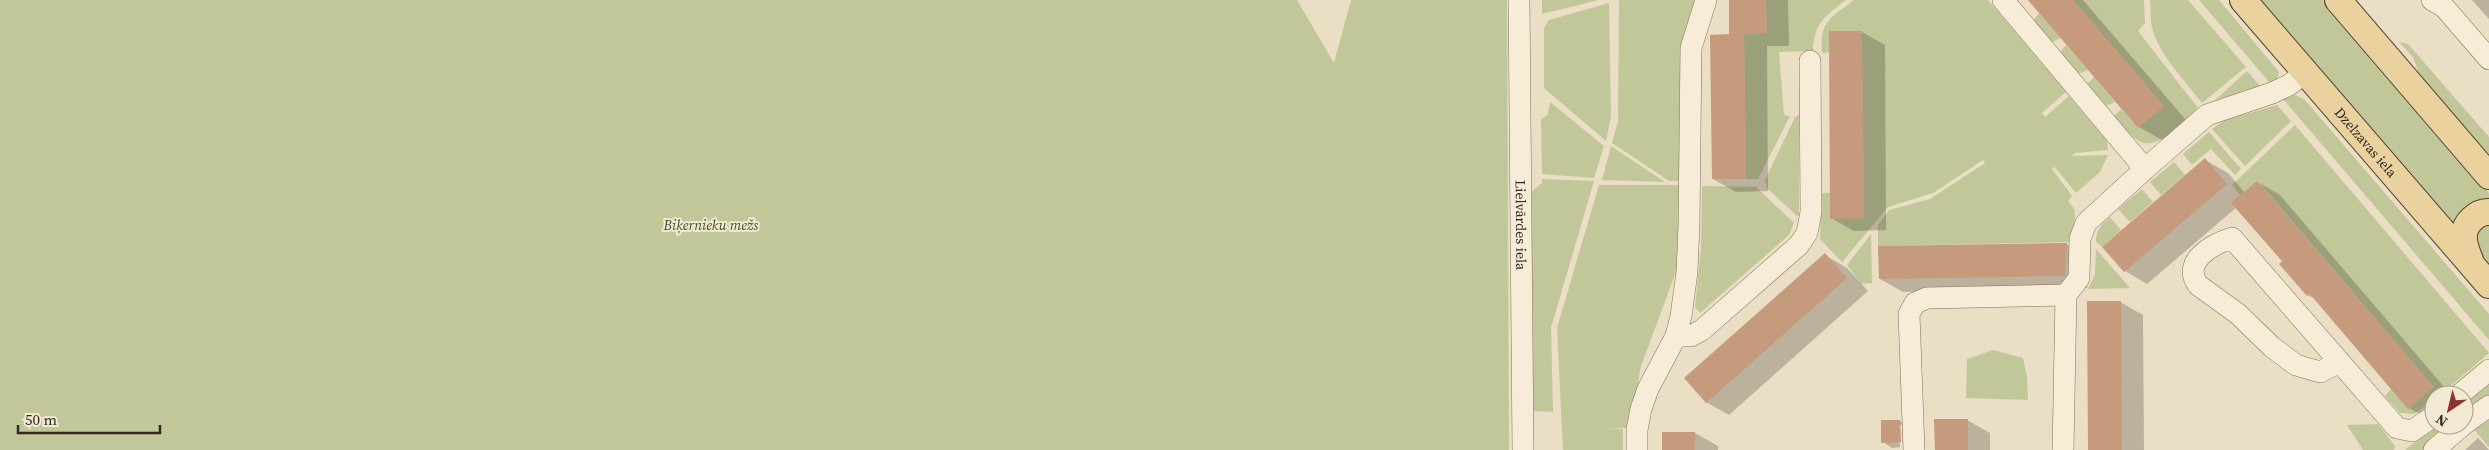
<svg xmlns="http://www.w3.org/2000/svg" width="2489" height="450" viewBox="0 0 2489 450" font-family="'Source Serif 4',serif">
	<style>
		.green { fill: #c2c799 }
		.shadow { fill: #0003 }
		.building { fill: #c59a7d }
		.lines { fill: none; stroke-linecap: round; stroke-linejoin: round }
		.minor-casing { stroke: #83705c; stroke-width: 22 }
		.major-casing { stroke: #513f30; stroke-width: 28 }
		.minor { stroke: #f6ecd7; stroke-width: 21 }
		.major { stroke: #ead29f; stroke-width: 26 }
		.labels { text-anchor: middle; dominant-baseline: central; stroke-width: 4; stroke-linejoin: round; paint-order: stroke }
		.street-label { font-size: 14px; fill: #34291f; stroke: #f2e9d3 }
		.park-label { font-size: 14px; font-style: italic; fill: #454f27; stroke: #f2e9d3 }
	</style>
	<rect width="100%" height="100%" fill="#eadec4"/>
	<path class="green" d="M0,0H1297L1334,63L1351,0H1507L1509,450H0Z
		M1542,0H1599L1542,14Z
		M1619,0H1695L1679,181H1669L1612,143L1618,121Z
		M1766,0H1846C1825,16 1814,23 1813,51L1779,52L1784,115L1790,116L1758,179H1746L1744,34L1767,33Z
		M1854,0H1988L2066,92L2042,113L2045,117L2069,96L2107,141L2108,150L2075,153L2072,156L2108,155L2100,172L2076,193L2055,167L2052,169L2072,196L2068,201L2075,210L2074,242L1878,246V225L1889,210L1930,199L1985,163L1983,160L1933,193L1888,207L1842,262L1820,239L1821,193H1830L1864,218L1862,31H1829V52L1822,53C1819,21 1831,18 1854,0Z
		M2073,0H2144L2145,23L2138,31L2198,108C2184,121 2156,155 2136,139C2127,133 2121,123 2114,116L2121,109L2138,128L2164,106Z
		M2150,0H2188L2246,67L2202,103C2186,82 2157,52 2152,27C2150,19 2151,9 2150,0Z
		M2199,0H2219L2279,72L2277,80L2270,83Z
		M2258,0H2323L2489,193V202C2469,196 2461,210 2451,225Z
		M1609,3L1611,117L1606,141L1544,88V28L1549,20Z
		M2039,13L2061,38L2052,42L2033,21Z
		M2399,42L2408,44L2489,137V154L2420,77L2413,57Z
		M2066,45L2088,70L2078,74L2060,52Z
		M2247,71L2261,87L2215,100Z
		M2094,77L2115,102L2106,106L2087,84Z
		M2295,95L2304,99L2489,314V340L2283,99Z
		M1550,102L1604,146L1594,178L1542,174L1541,120L1548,114Z
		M2277,105L2291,121L2245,166L2212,129L2225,120Z
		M1799,115V215L1797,216L1767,188L1765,180L1795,117Z
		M2295,125L2489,353L2440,395H2434V400L2414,414L2400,413L2385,396L2391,389L2434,387L2258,181L2240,195L2232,185Z
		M2209,132L2241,169L2235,175L2211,149L2192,165L2183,154Z
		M1611,146L1665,182L1602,180Z
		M2174,162L2185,175L2161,195L2150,182Z
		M1542,179L1594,181L1551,328L1553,412L1533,411L1531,192L1542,183Z
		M1599,185H1681L1677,269L1640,369L1636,404L1626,428H1605L1623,429V450H1563L1557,328Z
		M1702,186L1756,187L1794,223L1789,235L1700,313L1695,307L1701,248Z
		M2142,189L2153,202L2130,222L2118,209Z
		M2110,217L2121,230L2102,247L2096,242C2096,231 2101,224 2110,217Z
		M2489,220V269L2474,252L2472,231Z
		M1871,234L1872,283L1861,284L1847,265Z
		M2096,249L2130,288L2088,289L2095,274Z
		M1993,350L2023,358L2027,377L2028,400L1966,398L1967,359Z
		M2489,382V398L2464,416V402Z
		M2489,420V447L2472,427Z
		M2378,424L2395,446L2394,450H2363L2347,425Z
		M2436,425H2454L2426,450H2405Z"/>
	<path class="shadow" d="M1731,0H1788L1789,46H1767L1768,191L1736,192L1713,179L1730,35Z
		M2030,0H2083L2186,120L2162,140L2139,127Z
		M2472,0H2489V19Z
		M1830,32H1862L1885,45L1886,230L1854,231L1831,218Z
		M2205,160L2228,173L2245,193L2258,182L2280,195L2451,395H2434V419L2432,421L2409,408L2316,299L2307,295L2284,261L2237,207L2147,284L2125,271Z
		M2067,244L2089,257L2087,288L1903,292L1880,279Z
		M1825,255L1847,268L1868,291L1729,415L1706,402Z
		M2120,302L2143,315L2144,450H2090Z
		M1967,420L1990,433V450H1936Z
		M1900,421L1910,427L1911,447H1903L1902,425H1899L1900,447L1892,448L1883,442L1882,422Z
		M1695,433L1718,446V450H1663Z
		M2478,438L2489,450H2465Z"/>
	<path class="building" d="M1729,0H1766L1767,33L1744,34L1746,179H1712L1710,35L1729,34Z
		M2028,0H2073L2164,106L2138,128Z
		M1829,31H1862L1864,218L1830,219Z
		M2205,158L2227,184L2124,272L2102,247Z
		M2257,181L2434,387L2408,409L2309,293L2307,296L2279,264L2282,261L2231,203Z
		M2067,243L2065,276L1879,279L1878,246Z
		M1825,253L1847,278L1706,403L1684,378Z
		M2087,301H2121L2122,450H2088Z
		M1934,419H1968V450H1935Z
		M1881,420H1900L1901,442L1881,443Z
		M1662,432H1695V450H1662Z"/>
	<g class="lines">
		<g class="minor-casing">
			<g id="minor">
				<path id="s1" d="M1519,0L1523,450"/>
				<path d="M2003,0L2145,169L2207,115L2272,93L2289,85L2306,72"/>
				<path d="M2432,0L2444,7L2489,59"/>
				<path d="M1676,336H1691L1702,330L1799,245L1807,233L1811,212L1810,61"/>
				<path d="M2340,362L2320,372L2296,365L2272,347L2238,314L2198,285C2181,261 2213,244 2232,238L2397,428L2412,431L2434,416"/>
				<path d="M2459,395L2489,370"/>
				<path d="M2464,424L2489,406"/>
				<path d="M1637,450V430L1641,409L1648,389L1676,336L1681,316L1687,272L1689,225L1691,48L1706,0"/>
				<path d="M1914,450L1909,314L1915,303L1927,298L2066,295"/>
				<path d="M2063,450L2066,295L2079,278L2080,239L2086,223L2145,169"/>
				<path d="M2434,450L2463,425"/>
			</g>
		</g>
		<g class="major-casing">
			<g id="major">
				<path id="s2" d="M2243,0L2489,285"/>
				<path d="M2338,0L2489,176"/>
				<path d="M2470,260C2467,252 2463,244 2464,236C2464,224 2477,211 2489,212"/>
			</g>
		</g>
		<use href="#minor" class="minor"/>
		<use href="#major" class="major"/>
	</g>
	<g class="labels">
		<g class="street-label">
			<text stroke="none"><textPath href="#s2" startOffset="188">Dzelzavas iela</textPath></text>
			<text stroke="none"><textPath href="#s1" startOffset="225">Lielvārdes iela</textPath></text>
		</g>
		<g class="park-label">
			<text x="711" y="225">Biķernieku mežs</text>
		</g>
	</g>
	<g transform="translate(2449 410) rotate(215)"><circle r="24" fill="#f2e9d3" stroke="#a69c8b"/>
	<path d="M0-4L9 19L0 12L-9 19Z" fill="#8d3233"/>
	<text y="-8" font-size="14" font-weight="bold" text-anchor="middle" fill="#34291f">N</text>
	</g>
	<path d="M18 425v8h142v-8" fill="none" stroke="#34291f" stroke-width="2.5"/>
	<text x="25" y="425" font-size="15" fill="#34291f" stroke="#f2e9d3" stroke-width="4" paint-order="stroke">50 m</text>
</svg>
